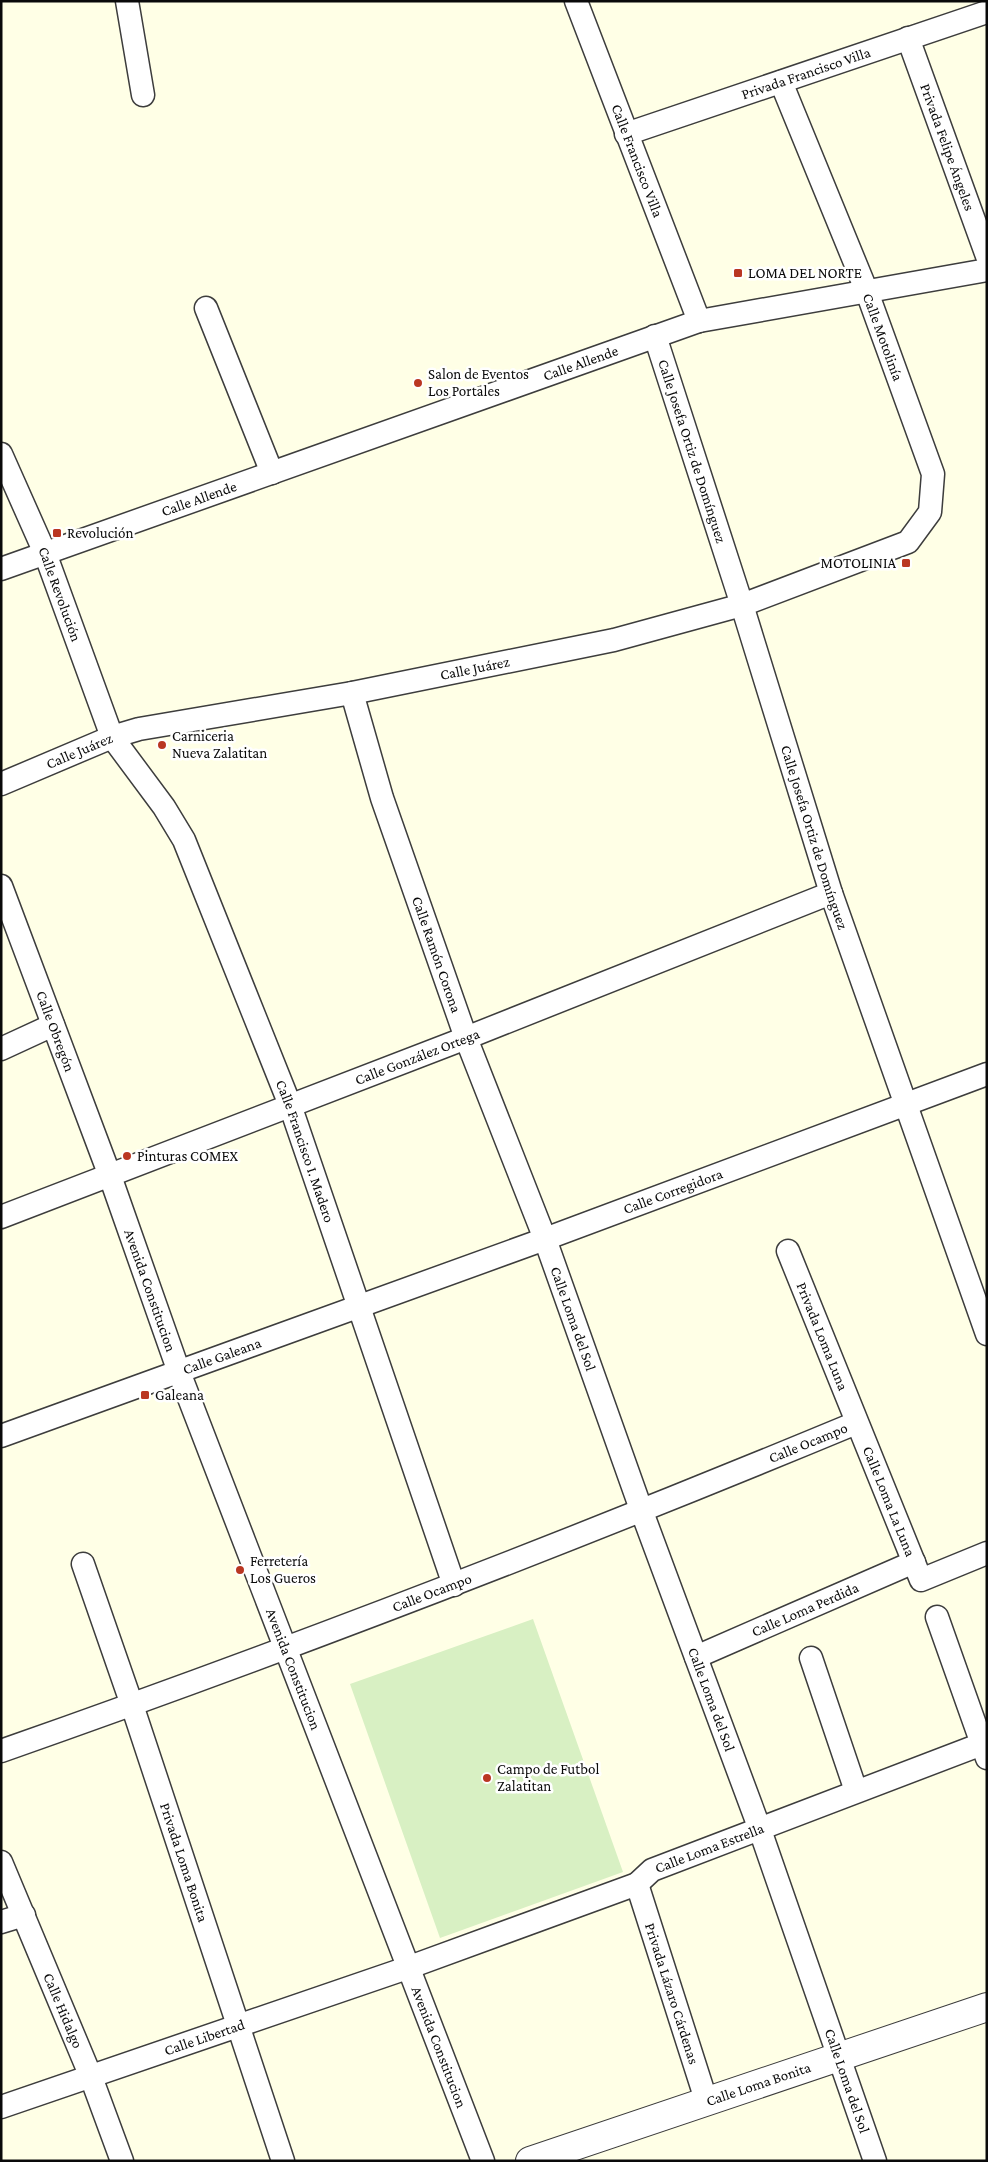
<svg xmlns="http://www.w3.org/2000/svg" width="988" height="2162" viewBox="0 0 988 2162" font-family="'Crimson Pro',serif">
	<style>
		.pitch { fill: #d8f0c3 }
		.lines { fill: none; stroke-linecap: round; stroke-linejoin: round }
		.minor-casing { stroke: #3d3d3d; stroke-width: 25 }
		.tertiary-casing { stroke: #3d3d3d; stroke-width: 30 }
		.minor { stroke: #fff; stroke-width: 22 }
		.tertiary { stroke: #fff; stroke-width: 28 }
		.poi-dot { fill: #ba3722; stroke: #fff; stroke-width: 2 }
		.labels { text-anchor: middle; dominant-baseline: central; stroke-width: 5; stroke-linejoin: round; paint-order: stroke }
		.street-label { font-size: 15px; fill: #0a0a0a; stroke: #fff }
		.poi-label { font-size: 15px; fill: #0a0a0a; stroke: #fff; text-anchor: start }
	</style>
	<rect width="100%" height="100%" fill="#ffffe6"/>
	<path class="pitch" d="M533,1619L623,1872L440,1938L350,1684Z"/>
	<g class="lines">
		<g class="minor-casing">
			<g id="minor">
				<path d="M127,1L143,95"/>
				<path id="s1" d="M576,1L699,321"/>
				<path id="s2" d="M908,38L987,256"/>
				<path id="s3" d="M626,134L987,12"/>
				<path d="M206,308L272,473"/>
				<path id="s4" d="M655,336L742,605L831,893L987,1334"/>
				<path id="s5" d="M1,454L45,553L112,737L164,807L184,840L290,1105L454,1585"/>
				<path id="s6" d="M1,569L699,321L987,270"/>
				<path id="s7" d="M352,693L382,798L466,1038L545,1239L642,1512L759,1827L875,2161"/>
				<path id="s8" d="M1,784L112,737L139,729L352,693L614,640L742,605L908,542L930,512L933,474L867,292L781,82"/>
				<path id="s9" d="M1,886L110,1176L179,1372L483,2161"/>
				<path d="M1,1049L53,1025"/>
				<path id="s10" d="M1,1217L466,1038L831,893"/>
				<path id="s11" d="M788,1251L921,1580L987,1553"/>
				<path id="s12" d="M1,1436L545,1239L987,1074"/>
				<path id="s13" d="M83,1564L132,1705L283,2161"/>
				<path d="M937,1617L987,1758"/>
				<path id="s14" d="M696,1657L914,1562"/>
				<path d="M811,1658L856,1791"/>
				<path id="s15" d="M1,1751C289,1650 574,1540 856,1423"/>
				<path id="s16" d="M1,1862L91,2077L122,2161"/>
				<path id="s17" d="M637,1884L707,2103"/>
				<path d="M1,1922L24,1915"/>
				<path id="s18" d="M1,2107L407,1968L637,1884L652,1870L987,1742"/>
			</g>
		</g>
		<g class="tertiary-casing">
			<g id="tertiary">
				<path id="s19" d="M530,2161L987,2007"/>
			</g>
		</g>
		<use href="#minor" class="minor"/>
		<use href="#tertiary" class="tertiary"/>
	</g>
	<g class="poi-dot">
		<rect x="733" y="268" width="10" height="10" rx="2.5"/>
		<circle cx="418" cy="383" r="5"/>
		<rect x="52" y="528" width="10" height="10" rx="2.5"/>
		<rect x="901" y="558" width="10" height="10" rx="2.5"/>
		<circle cx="162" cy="745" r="5"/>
		<circle cx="127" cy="1156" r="5"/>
		<rect x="140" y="1390" width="10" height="10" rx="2.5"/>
		<circle cx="240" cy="1570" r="5"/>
		<circle cx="487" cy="1778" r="5"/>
	</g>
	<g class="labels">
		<g class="street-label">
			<text stroke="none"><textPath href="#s3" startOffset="190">Privada Francisco Villa</textPath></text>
			<text stroke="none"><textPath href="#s2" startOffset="116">Privada Felipe Ángeles</textPath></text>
			<text stroke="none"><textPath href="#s1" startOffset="171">Calle Francisco Villa</textPath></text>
			<text transform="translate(883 337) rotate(70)">Calle Motolinía</text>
			<text stroke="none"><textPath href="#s6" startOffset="615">Calle Allende</textPath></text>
			<text stroke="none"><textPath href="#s4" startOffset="121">Calle Josefa Ortiz de Domínguez</textPath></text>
			<text stroke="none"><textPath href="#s6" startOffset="210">Calle Allende</textPath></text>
			<text stroke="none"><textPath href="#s5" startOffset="152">Calle Revolución</textPath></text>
			<text stroke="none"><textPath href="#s8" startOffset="490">Calle Juárez</textPath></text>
			<text stroke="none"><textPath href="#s8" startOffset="85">Calle Juárez</textPath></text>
			<text stroke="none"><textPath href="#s4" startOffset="526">Calle Josefa Ortiz de Domínguez</textPath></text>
			<text stroke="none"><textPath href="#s7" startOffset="275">Calle Ramón Corona</textPath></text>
			<text stroke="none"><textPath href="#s9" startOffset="155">Calle Obregón</textPath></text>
			<text stroke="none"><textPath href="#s10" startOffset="446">Calle González Ortega</textPath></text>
			<text stroke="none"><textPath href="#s5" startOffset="764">Calle Francisco I. Madero</textPath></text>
			<text stroke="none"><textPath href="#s12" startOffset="715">Calle Corregidora</textPath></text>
			<text stroke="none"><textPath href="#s9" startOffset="431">Avenida Constitucion</textPath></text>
			<text stroke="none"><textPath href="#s7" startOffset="664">Calle Loma del Sol</textPath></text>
			<text stroke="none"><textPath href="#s11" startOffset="92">Privada Loma Luna</textPath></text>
			<text stroke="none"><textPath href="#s12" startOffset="235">Calle Galeana</textPath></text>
			<text stroke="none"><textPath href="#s15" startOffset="864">Calle Ocampo</textPath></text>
			<text stroke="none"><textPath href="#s11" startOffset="270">Calle Loma La Luna</textPath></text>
			<text stroke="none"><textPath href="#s15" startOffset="459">Calle Ocampo</textPath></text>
			<text stroke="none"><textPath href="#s14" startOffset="119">Calle Loma Perdida</textPath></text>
			<text stroke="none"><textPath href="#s9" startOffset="836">Avenida Constitucion</textPath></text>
			<text stroke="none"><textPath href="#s7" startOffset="1069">Calle Loma del Sol</textPath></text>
			<text stroke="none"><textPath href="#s18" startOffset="756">Calle Loma Estrella</textPath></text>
			<text stroke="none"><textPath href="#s13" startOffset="315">Privada Loma Bonita</textPath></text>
			<text stroke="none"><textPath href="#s17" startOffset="115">Privada Lázaro Cárdenas</textPath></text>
			<text stroke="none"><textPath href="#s16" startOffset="161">Calle Hidalgo</textPath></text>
			<text stroke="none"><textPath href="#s18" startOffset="215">Calle Libertad</textPath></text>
			<text stroke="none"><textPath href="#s9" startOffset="1241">Avenida Constitucion</textPath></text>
			<text stroke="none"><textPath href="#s7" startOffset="1474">Calle Loma del Sol</textPath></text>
			<text stroke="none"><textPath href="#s19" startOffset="241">Calle Loma Bonita</textPath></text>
		</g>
		<g class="poi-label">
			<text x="748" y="273">LOMA DEL NORTE</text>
			<text x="428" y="374">Salon de Eventos<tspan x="428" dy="17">Los Portales</tspan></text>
			<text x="67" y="533">Revolución</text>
			<text x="896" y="563" text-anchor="end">MOTOLINIA</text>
			<text x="172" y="736">Carniceria<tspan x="172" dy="17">Nueva Zalatitan</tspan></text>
			<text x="137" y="1156">Pinturas COMEX</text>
			<text x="155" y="1395">Galeana</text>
			<text x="250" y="1561">Ferretería<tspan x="250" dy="17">Los Gueros</tspan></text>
			<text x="497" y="1769">Campo de Futbol<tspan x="497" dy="17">Zalatitan</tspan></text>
		</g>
	</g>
	<rect width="988" height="2162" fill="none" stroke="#0a0a0a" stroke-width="5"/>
</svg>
